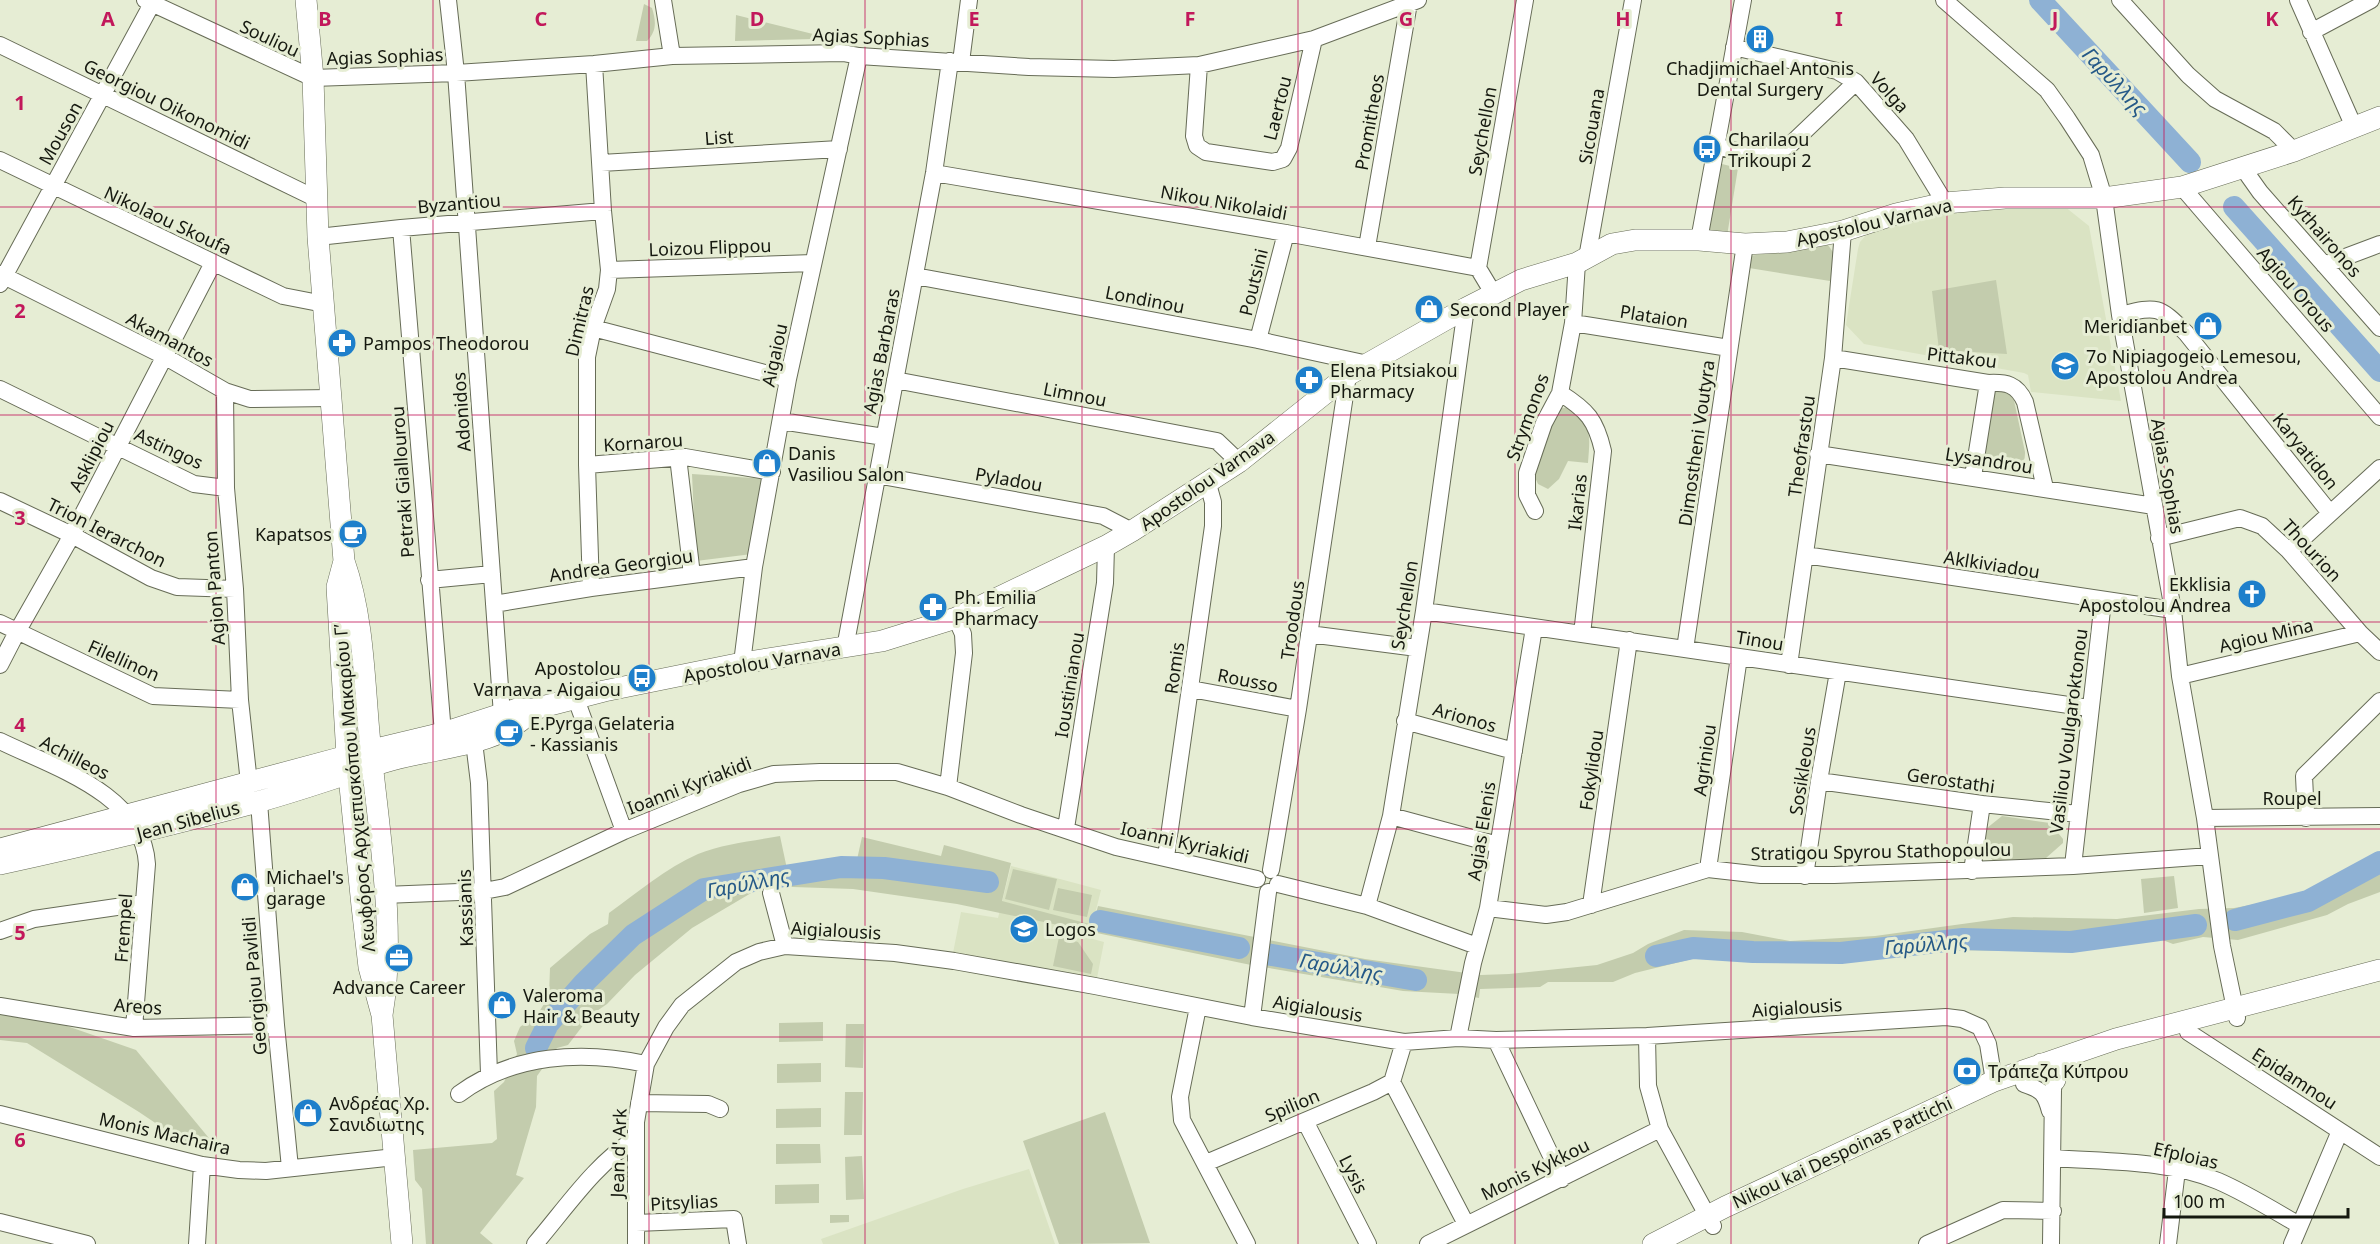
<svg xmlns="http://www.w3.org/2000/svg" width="2380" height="1244" viewBox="0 0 2380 1244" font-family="'Noto Sans',sans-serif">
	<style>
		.built { fill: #dae3c3 }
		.green { fill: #c3ccad }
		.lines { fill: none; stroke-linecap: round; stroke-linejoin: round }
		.river { stroke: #8eb1d4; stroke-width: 22 }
		.minor-casing { stroke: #676c57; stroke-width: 18 }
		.major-casing { stroke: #676c57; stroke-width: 22 }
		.minor { stroke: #fff; stroke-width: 16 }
		.major { stroke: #fff; stroke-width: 21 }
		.grid { fill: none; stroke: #c2185b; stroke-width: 1.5; stroke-opacity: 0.55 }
		.labels { text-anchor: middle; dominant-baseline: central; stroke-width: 6; stroke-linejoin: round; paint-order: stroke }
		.street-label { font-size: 18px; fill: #15180f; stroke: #e6edd4 }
		.poi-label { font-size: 18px; fill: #15180f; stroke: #e6edd4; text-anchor: start }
		.water-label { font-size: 20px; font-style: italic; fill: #255987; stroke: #e6edd4 }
		.grid-label { font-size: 20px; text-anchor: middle; font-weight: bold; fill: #c2185b; stroke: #e6edd4; stroke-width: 6; stroke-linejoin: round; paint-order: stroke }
	</style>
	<rect width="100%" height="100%" fill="#e6edd4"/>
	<path class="built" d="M2064,206L2089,226L2121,401L2031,392L2028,375L2024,373L1864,344L1846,325L1858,249L1860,242L1868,233L1935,213Z
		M1011,866L1101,890L1089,938L1104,942L1097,978L953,953L961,912L998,918Z
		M1029,1169L1055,1244H823L821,1239L963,1189Z"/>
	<path class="green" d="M644,4L652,8C656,21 657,31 647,41H636Z
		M736,15L813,34L814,39L735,41Z
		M1718,163L1738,168L1727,236L1705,230Z
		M1828,245L1835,255L1830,281L1749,268V256Z
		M1996,280L2007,354L1939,350L1932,291Z
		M1993,391H2012L2025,452C2026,477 1996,475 1983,460Z
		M1573,406C1592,428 1590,435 1588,463L1568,461L1559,479L1548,489L1538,484L1533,473L1558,409Z
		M692,474L768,479L752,554L696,561Z
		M2002,816L2050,823L2063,839V843L2046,858L1994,862L1984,849L1987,828Z
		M780,836L787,869L829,858L856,864L862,837L941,856L944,845L1011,863L1002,901L1093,925L1098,906L1365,959L1481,975L1509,974L1597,965L1633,953L1648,944L1684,930L1742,932L1790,941L1875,936L2013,917L2117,919L2199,909L2234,908L2305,895L2380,854V892L2348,904L2327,915L2238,940L2203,937L2173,944L2160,939L2016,951L1950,950L1861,956L1759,959L1744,955L1696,958L1635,973L1613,982H1548L1540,987L1480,989L1479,998L1459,994L1403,991L1251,965L957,904L853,889L763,886L692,928L635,975L607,1004L591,1015L568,1045L557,1048L537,1076L536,1107L516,1175L524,1178L480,1233L493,1244H426L422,1189L415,1180L413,1150L492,1143L497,1139L494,1091L504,1082L517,1054L514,1041L520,1027L539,1012L549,996L550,968L590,934L608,924L609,913C637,893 666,868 698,854C723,844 753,841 780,836Z
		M1013,869L1057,879L1049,910L1005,899Z
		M2174,876L2178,908L2144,913L2141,879Z
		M1058,888L1092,895L1087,917L1053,910Z
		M1059,937L1078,942L1093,964L1091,974L1053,966Z
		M0,1010L44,1018L136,1050L213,1143L191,1147L139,1112L27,1043L0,1040Z
		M823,1022V1041L779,1042V1023Z
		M846,1024H864L863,1068L845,1067Z
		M821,1063V1082L777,1083V1064Z
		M845,1092H863L862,1135H844Z
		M821,1108V1127L776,1128V1109Z
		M1105,1112L1150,1243L1059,1244L1023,1141Z
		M820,1144L821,1163L776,1164V1144Z
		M862,1156L864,1199L846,1200L845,1157Z
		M819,1184V1203L775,1204V1185Z
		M830,1215H849V1222L830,1223Z"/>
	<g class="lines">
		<path class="river" d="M2040,0L2190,162
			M2234,207L2380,371
			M2235,920L2308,901L2380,862
			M1100,921L1239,948
			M1266,954L1416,980
			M1656,956L1693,948L1753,952L1841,953L1963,939L2071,942L2196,925
			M536,1048L548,1024L584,983L633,935L704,889L841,867L884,868L988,882"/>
		<g class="minor-casing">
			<path id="minor" d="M145,0L313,78L456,73L594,64L672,56L843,53L859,56L1029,67L1114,69L1199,65L1314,39L1418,0
				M448,0L456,73L502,715
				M663,0L672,56
				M1944,0L2047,90L2067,118L2091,155L2104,198L2120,315L2173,610L2180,676L2205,818L2222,946L2237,1018
				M2120,0L2188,75L2215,99L2274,131L2294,151
				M2298,0L2354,127
				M2311,32L2371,0
				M0,45L317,199
				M1734,47L1837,71L1856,82L1906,139L1945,203
				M961,62L969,0
				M1199,65L1194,136L1197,146L1206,152L1273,162L1283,159L1289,148L1314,39
				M1716,146L1762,157L1790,145L1856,82
				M0,160L283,296L324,304
				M601,163L839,149
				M2243,168L2260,192L2380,328
				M934,173L1286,233L1478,268L1493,293
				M2182,187L2380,417
				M401,228L443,733
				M318,237L401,228L603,211
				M1699,240L1743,0
				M1367,247L1409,3
				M1587,258L1633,0
				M2324,265L2380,244
				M1478,268L1525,0
				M609,270L813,263
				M0,274L164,356L225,391L250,399L332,398
				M915,276L1258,340L1368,364
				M0,284L154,0
				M2120,315C2157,306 2158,305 2186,333L2330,513
				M1573,323L1729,348
				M593,328L788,379
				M1258,340L1286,233
				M1833,358L1988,383C2006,382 2017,384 2025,402L2045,488
				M895,380L1217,441L1239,462
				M0,389L194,484L226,488
				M225,391L226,488L235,589L240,700L249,783
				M1560,393C1587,410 1596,420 1603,451L1582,634
				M781,421L884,437
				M1818,454L2154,506
				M678,457L692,575
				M587,465L685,457L772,472
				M876,475L1103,516L1132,531
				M1973,477L1988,383
				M0,501L72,535L151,578L177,587L235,589
				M1535,511L1527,495V473L1544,423L1560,393L1573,323L1577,263
				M2159,538L2240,518L2262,526L2289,551L2360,633L2380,652
				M2289,551L2380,468
				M1805,555L2173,610
				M429,580L492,574
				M591,588L587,465V357L593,328L607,289L609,270L603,211L594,64
				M494,604L591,588L754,567
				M1424,611L2089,708
				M0,623L153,696L240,700
				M1309,634L1417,648
				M845,648L934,173L950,61
				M1685,649L1745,244
				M742,663L754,567L788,379L859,56
				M0,665L17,632L72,535L213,263
				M1789,665L1833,358L1843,231
				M2180,676L2360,633
				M1191,689L1298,709
				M576,699L624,831
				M1405,721L1514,751
				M0,741C53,767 143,794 147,864L134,1028
				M474,742L479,783L489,1074
				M1819,781L1982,804L2078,814
				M948,787L964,653L963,634L956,618
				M259,802L276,1025L290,1168
				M1391,816L1498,845
				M2205,818L2380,816
				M2306,818L2304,776L2380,701
				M1066,828L1105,583L1106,546
				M1166,857L1213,526V502L1208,484
				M2073,866L2103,601
				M1708,869L1739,657
				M1271,870L1298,709L1348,375
				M1972,871L1982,804
				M1805,876L1819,781L1838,672
				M1278,884L1367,906L1477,946
				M771,893L785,946
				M384,895L484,891L505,887L624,831L739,784L774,774L820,772H897L948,787L1021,815L1116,847L1257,879
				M1591,905L1629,640
				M1367,906L1391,816L1424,611L1466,308
				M1488,908L1546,915L1567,912L1708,869L1761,875H1834L2073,866L2210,856
				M0,931L34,919L144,903
				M0,1006L134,1028L276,1025
				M1198,1007L1180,1097L1182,1120L1247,1244
				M1252,1017L1268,892
				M2188,1032L2380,1157
				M1647,1036L1648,1086L1660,1129L1713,1226
				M1458,1038L1473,963L1488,908L1534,628
				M1496,1040L1562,1179
				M1404,1042L1392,1082L1466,1224
				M2024,1084C2042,1090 2045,1093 2050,1111
				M459,1094C513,1054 582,1050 646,1064
				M639,1103L708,1104L720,1109
				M0,1114L202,1165L239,1170L266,1171L395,1157
				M1305,1121L1368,1244
				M2054,1158C2107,1162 2168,1160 2218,1181C2246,1193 2273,1210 2299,1225
				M1206,1163L1373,1092L1392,1082
				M0,1222L87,1244
				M636,1223L734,1219L738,1244
				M197,1244L202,1165
				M535,1244C566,1208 595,1164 635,1139
				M636,1244V1122L646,1064L666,1027L682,1005L736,962L759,952L785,946L895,953L954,961L1095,986L1252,1017L1404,1042L1458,1038L1496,1040L1647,1036L1946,1017L1962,1019L1980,1027L1988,1044L1994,1081
				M1428,1244L1660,1129
				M1927,1244L2003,1210L2053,1211
				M2051,1244L2053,1089L2055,1080L2061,1070
				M2168,1244L2177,1170
				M2292,1244L2340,1131"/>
		</g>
		<g class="major-casing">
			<path id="major" d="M306,0L313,78L318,237L344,561C363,616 364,675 369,733C377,822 397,927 382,1015
				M344,561L337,587L347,756L362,906L369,967L382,1015L402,1244
				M0,849L347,756L443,733L517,709H534L604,691L742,663L882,641L956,618L1106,546L1132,531L1239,462L1348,375L1466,308L1521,280L1577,263L1612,244L1635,240H1699L1745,244L1787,242L1843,231L1896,214L1945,203L2005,198H2104L2182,187L2294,151L2380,117
				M0,864C86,845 172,825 257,802C302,790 347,773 392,760C437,747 497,747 532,711
				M2041,1064L2048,1067L2055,1080
				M1653,1244L1725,1207L1994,1081L2116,1039L2380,970"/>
		</g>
		<use href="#minor" class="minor"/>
		<use href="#major" class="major"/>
	</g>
	<path class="grid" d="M216,0V1244M433,0V1244M649,0V1244M865,0V1244M1082,0V1244M1298,0V1244M1515,0V1244M1731,0V1244M1947,0V1244M2164,0V1244M0,207H2380M0,415H2380M0,622H2380M0,829H2380M0,1037H2380"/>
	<defs>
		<g id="building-disc" transform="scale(1.5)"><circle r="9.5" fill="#1e7fcb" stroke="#e6edd4"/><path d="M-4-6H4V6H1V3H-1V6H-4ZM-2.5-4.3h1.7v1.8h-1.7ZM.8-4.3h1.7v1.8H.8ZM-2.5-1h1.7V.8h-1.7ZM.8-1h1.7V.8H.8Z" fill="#fff"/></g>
		<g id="bus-disc" transform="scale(1.5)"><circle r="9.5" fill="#1e7fcb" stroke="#e6edd4"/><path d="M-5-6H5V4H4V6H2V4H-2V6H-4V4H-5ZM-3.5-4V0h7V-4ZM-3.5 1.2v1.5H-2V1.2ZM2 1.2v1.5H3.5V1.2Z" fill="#fff"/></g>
		<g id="shop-disc" transform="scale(1.5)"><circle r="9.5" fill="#1e7fcb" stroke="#e6edd4"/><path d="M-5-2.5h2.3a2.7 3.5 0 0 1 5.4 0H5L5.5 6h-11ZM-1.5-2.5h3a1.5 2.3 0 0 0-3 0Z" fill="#fff"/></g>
		<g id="pharmacy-disc" transform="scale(1.5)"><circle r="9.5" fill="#1e7fcb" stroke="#e6edd4"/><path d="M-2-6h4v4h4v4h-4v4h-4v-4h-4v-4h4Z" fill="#fff"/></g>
		<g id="school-disc" transform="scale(1.5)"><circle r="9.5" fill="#1e7fcb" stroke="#e6edd4"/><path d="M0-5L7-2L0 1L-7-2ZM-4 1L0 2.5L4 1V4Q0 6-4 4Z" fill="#fff"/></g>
		<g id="cafe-disc" transform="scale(1.5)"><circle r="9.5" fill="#1e7fcb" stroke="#e6edd4"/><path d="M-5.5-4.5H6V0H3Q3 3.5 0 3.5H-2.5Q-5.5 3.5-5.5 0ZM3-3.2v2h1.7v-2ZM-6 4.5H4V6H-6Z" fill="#fff"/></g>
		<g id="church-disc" transform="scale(1.5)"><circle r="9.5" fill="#1e7fcb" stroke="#e6edd4"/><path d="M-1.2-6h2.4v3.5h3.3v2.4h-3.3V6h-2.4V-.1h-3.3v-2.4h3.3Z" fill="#fff"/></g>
		<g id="office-disc" transform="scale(1.5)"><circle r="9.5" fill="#1e7fcb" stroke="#e6edd4"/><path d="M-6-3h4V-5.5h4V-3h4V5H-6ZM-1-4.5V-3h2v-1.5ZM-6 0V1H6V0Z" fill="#fff"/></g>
		<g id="bank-disc" transform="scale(1.5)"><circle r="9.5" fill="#1e7fcb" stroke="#e6edd4"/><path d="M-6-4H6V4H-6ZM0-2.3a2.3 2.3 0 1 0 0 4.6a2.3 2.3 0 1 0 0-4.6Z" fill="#fff"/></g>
	</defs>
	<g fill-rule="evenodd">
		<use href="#building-disc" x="1760" y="39"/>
		<use href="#bus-disc" x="1707" y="149"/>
		<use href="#shop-disc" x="1429" y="309"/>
		<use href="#shop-disc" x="2208" y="326"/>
		<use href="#pharmacy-disc" x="342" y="343"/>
		<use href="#school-disc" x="2065" y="366"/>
		<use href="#pharmacy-disc" x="1309" y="380"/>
		<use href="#shop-disc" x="767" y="463"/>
		<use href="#cafe-disc" x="353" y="534"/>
		<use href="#church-disc" x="2252" y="594"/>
		<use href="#pharmacy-disc" x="933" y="607"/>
		<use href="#bus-disc" x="642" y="678"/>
		<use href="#cafe-disc" x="509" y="733"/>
		<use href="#shop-disc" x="245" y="887"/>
		<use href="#school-disc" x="1024" y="929"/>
		<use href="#office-disc" x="399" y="958"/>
		<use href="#shop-disc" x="502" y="1005"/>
		<use href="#bank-disc" x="1967" y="1071"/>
		<use href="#shop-disc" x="308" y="1113"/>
	</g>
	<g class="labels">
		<g class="street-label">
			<text transform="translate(871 37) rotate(3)">Agias Sophias</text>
			<text transform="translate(270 38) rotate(25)">Souliou</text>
			<text transform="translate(385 56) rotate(-2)">Agias Sophias</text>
			<text transform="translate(1890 92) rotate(48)">Volga</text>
			<text transform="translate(167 104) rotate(26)">Georgiou Oikonomidi</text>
			<text transform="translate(1277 108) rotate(-76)">Laertou</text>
			<text transform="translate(1369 122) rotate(-80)">Promitheos</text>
			<text transform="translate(1591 126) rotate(-80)">Sicouana</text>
			<text transform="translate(1482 131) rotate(-80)">Seychellon</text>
			<text transform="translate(60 133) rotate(-61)">Mouson</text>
			<text transform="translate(719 137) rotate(-4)">List</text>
			<text transform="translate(1224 202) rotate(10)">Nikou Nikolaidi</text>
			<text transform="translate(459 203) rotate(-5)">Byzantiou</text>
			<text transform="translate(168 220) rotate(25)">Nikolaou Skoufa</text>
			<text transform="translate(1874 222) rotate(-13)">Apostolou Varnava</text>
			<text transform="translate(2325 236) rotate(49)">Kythaironos</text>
			<text transform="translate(710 247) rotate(-2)">Loizou Flippou</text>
			<text transform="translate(1253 282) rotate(-76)">Poutsini</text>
			<text transform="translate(2296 289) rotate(49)">Agiou Orous</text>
			<text transform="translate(1145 299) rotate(11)">Londinou</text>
			<text transform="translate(1654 316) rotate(9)">Plataion</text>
			<text transform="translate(579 321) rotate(-77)">Dimitras</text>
			<text transform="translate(170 339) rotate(28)">Akamantos</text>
			<text transform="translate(881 351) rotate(-79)">Agias Barbaras</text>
			<text transform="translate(774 355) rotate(-78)">Aigaiou</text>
			<text transform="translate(1962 357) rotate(7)">Pittakou</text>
			<text transform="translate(1075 394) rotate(11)">Limnou</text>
			<text transform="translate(461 412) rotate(-94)">Adonidos</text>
			<text transform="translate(1527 417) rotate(-70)">Strymonos</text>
			<text transform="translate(643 442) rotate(-4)">Kornarou</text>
			<text transform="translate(1696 443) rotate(-82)">Dimostheni Voutyra</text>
			<text transform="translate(1801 446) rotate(-82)">Theofrastou</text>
			<text transform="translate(169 448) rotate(25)">Astingos</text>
			<text transform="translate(2306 451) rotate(51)">Karyatidon</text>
			<text transform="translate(91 456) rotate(-63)">Asklipiou</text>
			<text transform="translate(1989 460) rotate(9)">Lysandrou</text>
			<text transform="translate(2168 476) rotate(80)">Agias Sophias</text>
			<text transform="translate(1009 479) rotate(10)">Pyladou</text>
			<text transform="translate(1207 480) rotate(-35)">Apostolou Varnava</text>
			<text transform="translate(402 482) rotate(-94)">Petraki Giallourou</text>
			<text transform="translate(1577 502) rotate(-84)">Ikarias</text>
			<text transform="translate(107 532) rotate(27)">Trion Ierarchon</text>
			<text transform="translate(2312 550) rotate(47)">Thourion</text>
			<text transform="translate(1992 564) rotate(9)">Aklkiviadou</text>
			<text transform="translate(621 565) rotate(-8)">Andrea Georgiou</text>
			<text transform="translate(214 588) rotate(-94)">Agion Panton</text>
			<text transform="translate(1404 605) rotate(-81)">Seychellon</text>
			<text transform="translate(1292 620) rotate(-82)">Troodous</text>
			<text transform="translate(2266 635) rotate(-13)">Agiou Mina</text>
			<text transform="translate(1760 640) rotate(9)">Tinou</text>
			<text transform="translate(124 660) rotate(24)">Filellinon</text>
			<text transform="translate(762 662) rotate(-10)">Apostolou Varnava</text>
			<text transform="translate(1174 668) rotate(-82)">Romis</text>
			<text transform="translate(1248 680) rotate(11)">Rousso</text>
			<text transform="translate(1069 685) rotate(-81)">Ioustinianou</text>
			<text transform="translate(1465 717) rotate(16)">Arionos</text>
			<text transform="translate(2068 731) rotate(-83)">Vasiliou Voulgaroktonou</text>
			<text transform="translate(75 757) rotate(27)">Achilleos</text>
			<text transform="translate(1704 760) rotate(-82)">Agriniou</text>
			<text transform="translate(1591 770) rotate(-82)">Fokylidou</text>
			<text transform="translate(1802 771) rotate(-81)">Sosikleous</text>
			<text transform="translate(1951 780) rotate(8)">Gerostathi</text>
			<text transform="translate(689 785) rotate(-21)">Ioanni Kyriakidi</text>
			<text transform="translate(354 788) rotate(-95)">Λεωφόρος Αρχιεπισκόπου Μακαρίου Γ’</text>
			<text x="2292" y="798">Roupel</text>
			<text transform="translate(188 820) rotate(-15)">Jean Sibelius</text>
			<text transform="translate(1481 831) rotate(-81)">Agias Elenis</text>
			<text transform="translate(1185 842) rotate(13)">Ioanni Kyriakidi</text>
			<text transform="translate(1881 851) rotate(-1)">Stratigou Spyrou Stathopoulou</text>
			<text transform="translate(465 908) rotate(-92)">Kassianis</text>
			<text transform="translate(123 928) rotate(-86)">Frempel</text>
			<text transform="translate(836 930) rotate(3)">Aigialousis</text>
			<text transform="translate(254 986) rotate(-95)">Georgiou Pavlidi</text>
			<text transform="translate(138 1006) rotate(4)">Areos</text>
			<text transform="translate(1797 1007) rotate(-4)">Aigialousis</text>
			<text transform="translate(1318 1008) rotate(9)">Aigialousis</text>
			<text transform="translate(2295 1078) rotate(33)">Epidamnou</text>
			<text transform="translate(1292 1105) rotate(-23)">Spilion</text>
			<text transform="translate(165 1133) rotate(13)">Monis Machaira</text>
			<text transform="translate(1842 1152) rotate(-25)">Nikou kai Despoinas Pattichi</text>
			<text transform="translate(618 1153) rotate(-88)">Jean d' Ark</text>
			<text transform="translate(2186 1155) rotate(13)">Efploias</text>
			<text transform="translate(1535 1169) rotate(-26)">Monis Kykkou</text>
			<text transform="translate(1354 1174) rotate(63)">Lysis</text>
			<text transform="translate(684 1202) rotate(-3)">Pitsylias</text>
		</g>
		<g class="poi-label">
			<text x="1760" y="68" text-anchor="middle">Chadjimichael Antonis<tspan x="1760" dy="21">Dental Surgery</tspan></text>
			<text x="1728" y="139">Charilaou<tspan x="1728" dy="21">Trikoupi 2</tspan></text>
			<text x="1450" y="309">Second Player</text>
			<text x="2187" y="326" text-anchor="end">Meridianbet</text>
			<text x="363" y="343">Pampos Theodorou</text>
			<text x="2086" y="356">7o Nipiagogeio Lemesou,<tspan x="2086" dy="21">Apostolou Andrea</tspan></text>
			<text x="1330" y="370">Elena Pitsiakou<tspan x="1330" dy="21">Pharmacy</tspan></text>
			<text x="788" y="453">Danis<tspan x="788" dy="21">Vasiliou Salon</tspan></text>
			<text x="332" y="534" text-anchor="end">Kapatsos</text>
			<text x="2231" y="584" text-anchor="end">Ekklisia<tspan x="2231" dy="21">Apostolou Andrea</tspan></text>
			<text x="954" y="597">Ph. Emilia<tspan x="954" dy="21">Pharmacy</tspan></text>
			<text x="621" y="668" text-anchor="end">Apostolou<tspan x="621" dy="21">Varnava - Aigaiou</tspan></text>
			<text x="530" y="723">E.Pyrga Gelateria<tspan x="530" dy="21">- Kassianis</tspan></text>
			<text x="266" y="877">Michael's<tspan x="266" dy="21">garage</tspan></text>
			<text x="1045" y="929">Logos</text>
			<text x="399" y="987" text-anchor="middle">Advance Career</text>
			<text x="523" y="995">Valeroma<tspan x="523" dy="21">Hair &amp; Beauty</tspan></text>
			<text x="1988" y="1071">Τράπεζα Κύπρου</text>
			<text x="329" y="1103">Ανδρέας Χρ.<tspan x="329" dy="21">Σανιδιωτης</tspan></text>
		</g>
		<g class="water-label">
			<text transform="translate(2115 81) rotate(47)">Γαρύλλης</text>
			<text transform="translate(748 883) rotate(-11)">Γαρύλλης</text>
			<text transform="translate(1926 944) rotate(-5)">Γαρύλλης</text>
			<text transform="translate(1341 967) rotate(10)">Γαρύλλης</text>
		</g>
	</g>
	<g class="grid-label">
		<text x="108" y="26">A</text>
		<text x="325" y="26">B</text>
		<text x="541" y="26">C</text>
		<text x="757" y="26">D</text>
		<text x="974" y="26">E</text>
		<text x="1190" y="26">F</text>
		<text x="1406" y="26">G</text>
		<text x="1623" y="26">H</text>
		<text x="1839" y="26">I</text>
		<text x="2055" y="26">J</text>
		<text x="2272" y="26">K</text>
		<text x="20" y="110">1</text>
		<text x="20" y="318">2</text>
		<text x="20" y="525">3</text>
		<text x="20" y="732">4</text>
		<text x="20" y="940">5</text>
		<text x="20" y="1147">6</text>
	</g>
	<path d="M2164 1208v9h184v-9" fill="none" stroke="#15180f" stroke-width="3"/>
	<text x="2173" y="1208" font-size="18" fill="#15180f" stroke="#e6edd4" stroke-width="4.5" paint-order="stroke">100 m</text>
</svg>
